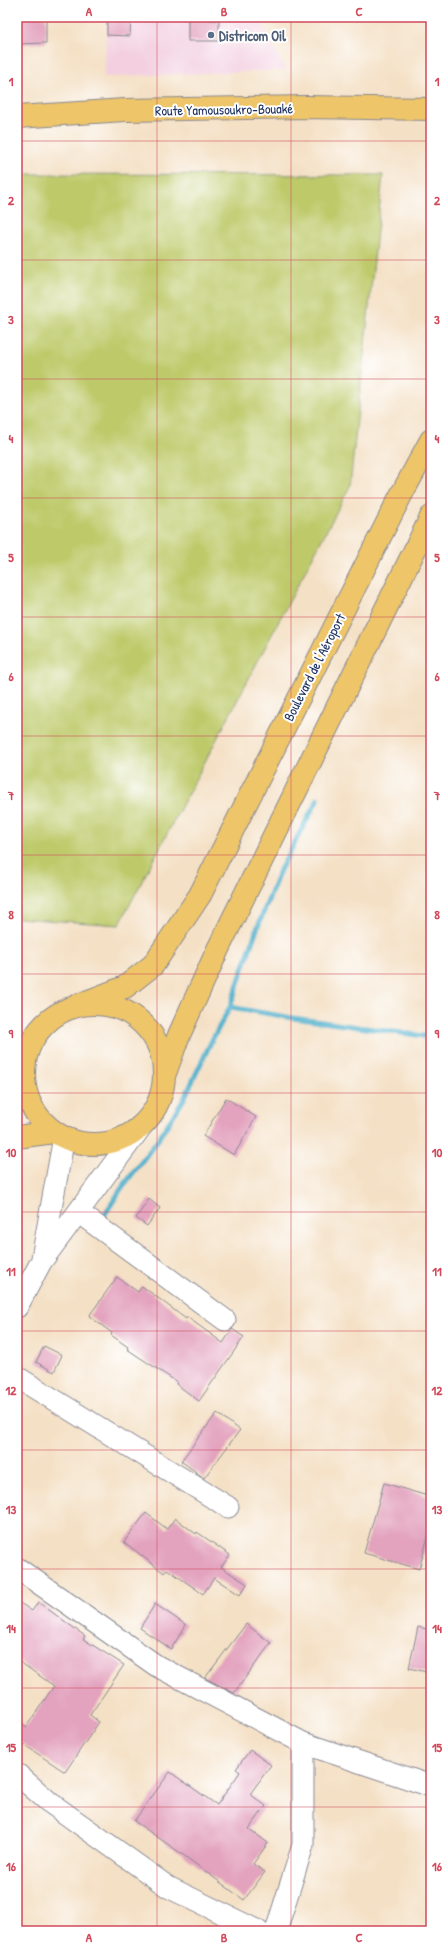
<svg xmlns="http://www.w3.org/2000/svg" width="448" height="1948" viewBox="0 0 448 1948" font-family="'Patrick Hand',sans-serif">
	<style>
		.built { fill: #f3cfe0 }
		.green { fill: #beca6b; stroke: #6c7c64 }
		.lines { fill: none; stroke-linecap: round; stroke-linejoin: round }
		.stream { stroke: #4caecb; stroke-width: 5 }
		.building { fill: #e3a2be }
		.minor-casing { stroke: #888892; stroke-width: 23 }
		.major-casing { stroke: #888892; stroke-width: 24 }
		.highway-casing { stroke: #888892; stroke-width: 24 }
		.minor { stroke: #fff; stroke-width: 21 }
		.major { stroke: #eec569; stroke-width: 22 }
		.highway { stroke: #eec569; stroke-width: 22 }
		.grid { fill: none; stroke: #d1495b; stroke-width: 1; stroke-opacity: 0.55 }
		.service-dot { fill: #5c6f8a; stroke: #fff; stroke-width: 1.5 }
		.labels { text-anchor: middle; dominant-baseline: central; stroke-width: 4; stroke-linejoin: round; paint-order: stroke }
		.service-label { font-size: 14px; font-weight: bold; fill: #4e5e75; stroke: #fff; text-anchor: start }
		.street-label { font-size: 14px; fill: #1b2f5e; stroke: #fff }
		.neatline { fill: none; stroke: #d1495b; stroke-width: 1.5 }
		.grid-label { font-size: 13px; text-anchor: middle; font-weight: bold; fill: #d1495b }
	</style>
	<rect width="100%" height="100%" fill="#fff"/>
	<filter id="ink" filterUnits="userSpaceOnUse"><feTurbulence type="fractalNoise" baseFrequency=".025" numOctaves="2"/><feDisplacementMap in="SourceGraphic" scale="8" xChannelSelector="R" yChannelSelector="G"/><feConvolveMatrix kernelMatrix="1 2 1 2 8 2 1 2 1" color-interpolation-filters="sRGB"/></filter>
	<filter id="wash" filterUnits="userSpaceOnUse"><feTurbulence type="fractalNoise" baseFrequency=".012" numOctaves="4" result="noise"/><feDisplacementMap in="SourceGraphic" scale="16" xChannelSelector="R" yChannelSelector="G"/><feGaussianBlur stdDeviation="0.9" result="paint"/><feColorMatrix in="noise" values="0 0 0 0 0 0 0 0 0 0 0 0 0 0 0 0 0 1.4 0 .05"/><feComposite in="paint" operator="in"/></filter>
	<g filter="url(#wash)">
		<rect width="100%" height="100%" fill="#f4e0c5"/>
		<path class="built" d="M107,17H260L270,42L286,70L104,77Z"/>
		<path class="green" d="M17,174L383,175L350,486L119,925L17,918Z"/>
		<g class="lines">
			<path class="stream" d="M230,1007L293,1018L431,1037
				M100,1222L121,1189L157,1141L184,1099L212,1040L230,1007L255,934L280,870L318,799"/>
		</g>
		<g id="blocks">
			<path class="building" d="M17,17H46V43L17,44Z
				M107,17H131L130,36L107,35Z
				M188,19L219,20V41H188Z
				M226,1098L256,1117L234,1155L203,1136Z
				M149,1199L160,1208L147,1226L136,1218Z
				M117,1277L138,1292L142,1286L186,1319L187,1317L223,1343L232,1329L244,1337L199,1401L176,1384L177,1382L127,1349L128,1347L111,1335L112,1333L89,1316Z
				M44,1346L62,1355L54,1372L36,1362Z
				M217,1413L240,1430L204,1478L181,1461Z
				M384,1483L431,1497V1526L419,1569L364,1553Z
				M146,1513L167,1529L175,1518L196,1534L197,1532L230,1555L221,1567L247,1584L240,1595L214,1578L203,1594L167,1569L164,1573L124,1542Z
				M17,1601L32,1611L38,1602L85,1636L83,1639L124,1665L90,1715L99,1722L65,1772L17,1740V1720L26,1727L54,1686L17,1660Z
				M155,1604L186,1625L171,1649L140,1628Z
				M246,1624L271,1643L234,1693L205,1678Z
				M418,1627L431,1630V1673L409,1668Z
				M250,1750L271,1765L250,1794L266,1806L249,1829L268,1843L253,1864L265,1872L244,1900L182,1854L134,1821L170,1772L217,1805L240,1772L236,1769Z"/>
		</g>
	</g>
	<g filter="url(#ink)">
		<use href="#blocks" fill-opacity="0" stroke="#888892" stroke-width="1"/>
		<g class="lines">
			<g class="minor-casing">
				<path id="minor" d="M78,1212L225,1320
					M42,1258L64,1137
					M17,1307L41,1262L141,1127
					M17,1377L228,1507
					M17,1568L157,1666L303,1743V1845L276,1931
					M303,1743L431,1786
					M17,1774L49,1802L168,1887L258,1931"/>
			</g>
			<g class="major-casing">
				<path id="major" d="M17,117L125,110L306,107L431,109"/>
			</g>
			<g class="highway-casing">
				<path id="highway" d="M24 1074a70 70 0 1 1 140 0a70 70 0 1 1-140 0Z
					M76,1006L125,987L153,965L200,895L400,497L431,440
					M164,1076L179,1035L218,949L431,517
					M17,1137L54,1132"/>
			</g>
			<use href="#minor" class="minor"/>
			<use href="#major" class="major"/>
			<use href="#highway" class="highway"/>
		</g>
	</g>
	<path class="grid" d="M157,17V1931M291,17V1931M17,141H431M17,260H431M17,379H431M17,498H431M17,617H431M17,736H431M17,855H431M17,974H431M17,1093H431M17,1212H431M17,1331H431M17,1450H431M17,1569H431M17,1688H431M17,1807H431"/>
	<circle class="service-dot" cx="211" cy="35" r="4"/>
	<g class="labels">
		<g class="service-label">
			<text x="219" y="35">Districom Oil</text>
		</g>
		<g class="street-label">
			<text transform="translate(224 109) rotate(-1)">Route Yamousoukro-Bouaké</text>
			<text transform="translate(314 667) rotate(-63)">Boulevard de l'Aéroport</text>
		</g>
	</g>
	<rect width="448" height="1948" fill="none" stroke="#fff" stroke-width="44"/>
	<rect x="22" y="22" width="404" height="1904" class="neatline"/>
	<g class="grid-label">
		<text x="89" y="16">A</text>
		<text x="224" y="16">B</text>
		<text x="359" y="16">C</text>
		<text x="11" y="86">1</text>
		<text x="437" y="86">1</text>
		<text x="11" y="205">2</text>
		<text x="437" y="205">2</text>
		<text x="11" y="324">3</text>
		<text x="437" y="324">3</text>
		<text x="11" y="443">4</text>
		<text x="437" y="443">4</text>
		<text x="11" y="562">5</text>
		<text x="437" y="562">5</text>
		<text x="11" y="681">6</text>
		<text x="437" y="681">6</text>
		<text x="11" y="800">7</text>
		<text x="437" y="800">7</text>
		<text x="11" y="919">8</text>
		<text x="437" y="919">8</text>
		<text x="11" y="1038">9</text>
		<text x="437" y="1038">9</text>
		<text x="11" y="1157">10</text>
		<text x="437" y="1157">10</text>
		<text x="11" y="1276">11</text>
		<text x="437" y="1276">11</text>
		<text x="11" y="1395">12</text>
		<text x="437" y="1395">12</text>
		<text x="11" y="1514">13</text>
		<text x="437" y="1514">13</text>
		<text x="11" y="1633">14</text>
		<text x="437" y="1633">14</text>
		<text x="11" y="1752">15</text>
		<text x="437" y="1752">15</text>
		<text x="11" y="1871">16</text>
		<text x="437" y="1871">16</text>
		<text x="89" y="1942">A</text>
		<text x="224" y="1942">B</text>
		<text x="359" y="1942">C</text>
	</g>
</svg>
